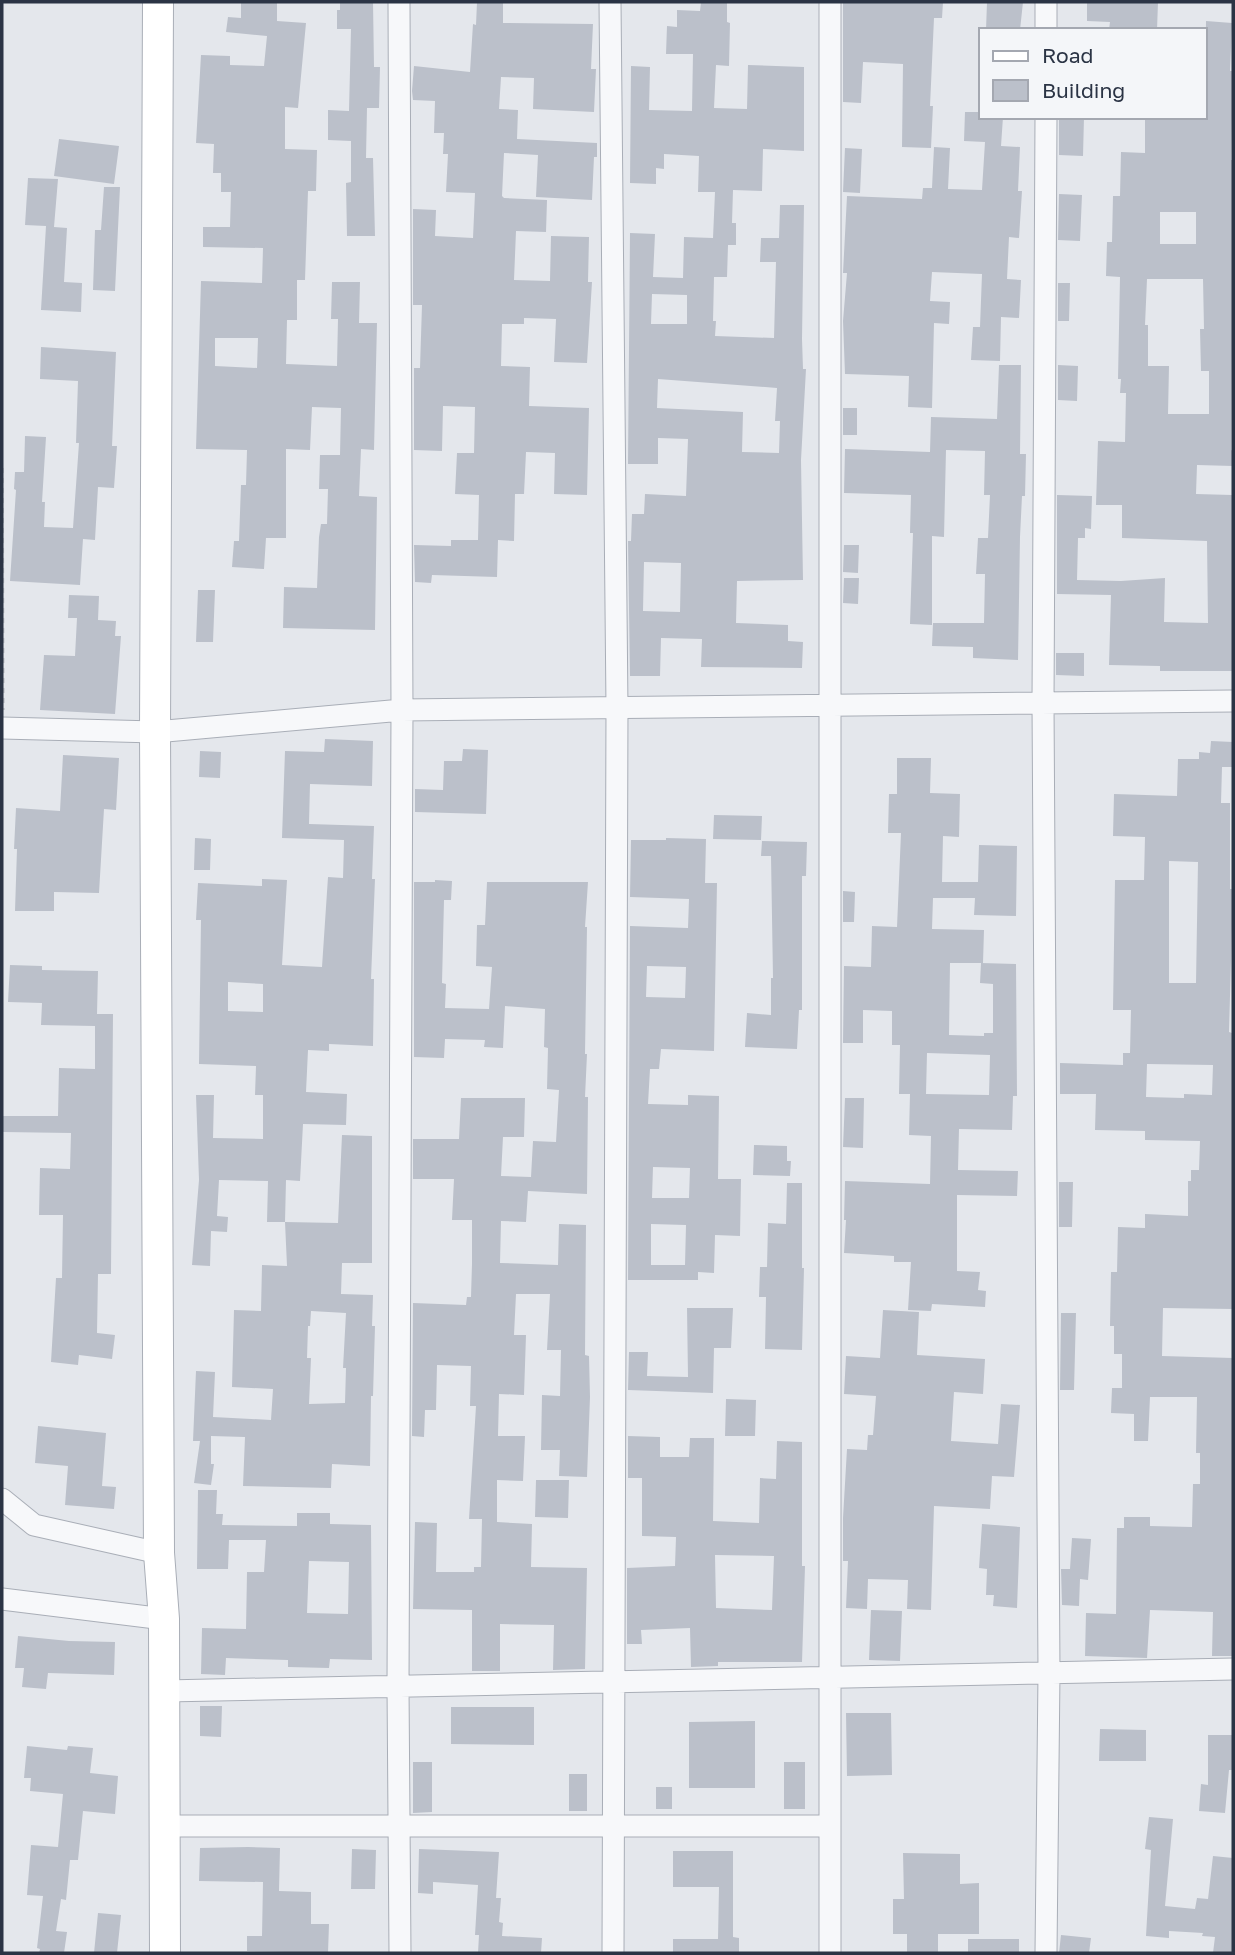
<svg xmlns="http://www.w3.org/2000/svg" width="1235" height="1955" viewBox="0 0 1235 1955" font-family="'Golos Text',sans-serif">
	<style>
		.building { fill: #bbc0ca; fill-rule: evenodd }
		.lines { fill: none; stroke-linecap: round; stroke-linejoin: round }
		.street-casing { stroke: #a9aeb7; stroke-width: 23 }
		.secondary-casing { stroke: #a9aeb7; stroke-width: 32 }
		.path { stroke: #c2c5cb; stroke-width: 3.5; stroke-dasharray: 5 5; stroke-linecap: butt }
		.street { stroke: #f7f8fa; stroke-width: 21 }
		.secondary { stroke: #fff; stroke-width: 30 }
	</style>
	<rect width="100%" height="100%" fill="#e4e7ec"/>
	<path class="building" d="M241,2H277V21L306,23L298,108L285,107V149L317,150L316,191H308L305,280H297V320H287L286,364L337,366L338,319H331L332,282H360L359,323H377L374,450L361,449L359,496L377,497L375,630L283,628L284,587L317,588L319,537L321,524H327L328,489H319L320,455H340L341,408L312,407L310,450L286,449V538H266L264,569L232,567L234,541H239L241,485H246L247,450L196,449L201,281L262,283L263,248L203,247V227H230L231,192H221V173H213L214,144L196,143L201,55L230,56V65L264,66L267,36L226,32L228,17L241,18ZM215,338H258L257,368L215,366Z
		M340,2H373L374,67H380L379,108H367L366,158H373L375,236H347L346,183L351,182V141L328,140V110L349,111L351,29H337V10H340Z
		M477,2H503V23L593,24L591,69H596L594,112L533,109L534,78L501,77L499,109L518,110L517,139L597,143V157H594L592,200L536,197L538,155L504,153L502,196L504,198L547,200L546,232L516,231L514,280L550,281L551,236L589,237L588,282H592L587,363L554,362L556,319L524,318V324H502L501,366L530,367L529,406L589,408L587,495L554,494L555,453L526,452L524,494H515L514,541L498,540L497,577L432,575L431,583L415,582L414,545L451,546V540H478L479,495L455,494L457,453H474L475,407L443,406L442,451L414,450V368H420L422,305H413V209L436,210L435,236L473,238L475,193L446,192L448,154H443L444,133H434L435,101L413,100L412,91L414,66L470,72L473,24L476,25Z
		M701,2H727V22L730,23L729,66L716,65L714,108L747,109L748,65L804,67V151L763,149L762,191L733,190L732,223H736V245H728L727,277H714L713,321H716L715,336L774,338L776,262H760L761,238H779L780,205H804L802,339L803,369H806L801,460L803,580L737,581L736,623L788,625V641L803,642L802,668L701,667L702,639L661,638L660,676H630L628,541H631L632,514H644L645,494L686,496L688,439L658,438V464H628L630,233L655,234L653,277L683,278L684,237L713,238L715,192H698L699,156L664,154V169L656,168V184L630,183L631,66L650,67L649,110L692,111L693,54H666L667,26L677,27V10L700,11ZM652,294L687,295V324H651ZM658,379L777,388L775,421H780L779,453L742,452L743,412L657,408ZM644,562L681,563L680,612L643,611Z
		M843,2H943L942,18H934L930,106H933L931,148L902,147L903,64L863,62L861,103L843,102Z
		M987,2H1023L1020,30H986Z
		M1087,2H1158L1157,30H1109L1110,22L1087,21Z
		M1206,21L1232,23L1230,71H1233L1231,160H1233V240L1231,450L1233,451V466L1197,465L1196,494L1232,495V671H1160V666L1109,665L1111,595L1057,594V495L1092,496L1091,529L1085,528V538H1078L1077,580L1121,581L1165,578L1164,622L1208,623L1207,541L1122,538V505H1096L1098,441L1125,442L1126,393H1120L1121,379H1118L1120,277L1106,276L1107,242H1112L1113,196H1120L1121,152L1145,153V117H1205ZM1160,212H1196V244H1160ZM1147,279H1203L1204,329H1200L1201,371H1209V414H1168L1169,366H1148V325H1145Z
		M965,112H981V117H1003L1001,146L1020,147L1018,191H1022L1019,238L1009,237L1007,279L1021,280L1019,318L1001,317L1000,361L971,360L973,327H980L982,274L932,272L930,301L950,302L949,324L934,323L932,408L908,407L909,376L845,374L843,321L847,273H843L847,196L922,199L923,188H932L934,147L950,148L948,189L982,190L985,142L964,141Z
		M1059,117H1084L1083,156L1059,155Z
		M59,139L119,146L114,184L54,176Z
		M845,148L862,149L860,193L843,192Z
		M28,178L58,179L54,227L67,228L64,282L82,283L81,312L41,310L46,226L25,225Z
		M104,187H120L115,291L93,290L95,230H101Z
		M1059,194L1082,195L1080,241L1058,240Z
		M1058,283H1070L1069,321H1058Z
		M41,347L116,352L112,446H117L114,488L98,487L95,540L83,539L80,585L10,581L16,490L14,489L15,472H24L25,436L46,437L42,502H45L44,527L73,528L79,443H76L78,381L40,379Z
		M999,365H1021L1020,454H1026L1025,496H1022L1020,537L1018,660L973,658V647L932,646L933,623H984L985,574H976L978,538H988L990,495H984L985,451L946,450L944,537L932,536V625L910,624L913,533H910L911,495L844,493L845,449L930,452L931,417L997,419Z
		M1058,365L1078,366L1077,401L1058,400Z
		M843,408H857V435H843Z
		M844,545H859L858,573L843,572Z
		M844,578H859L858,604L843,603Z
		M198,590H215L213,642H196Z
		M69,595L99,596L98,620L116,621L115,636H121L115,714L40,710L44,655L75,656L77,618H68Z
		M1056,653H1084V676L1056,675Z
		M325,739L373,741L372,786L310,784L309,824L374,826L372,879H375L371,979H374L373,1046L329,1044V1051L308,1050L306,1092L347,1094L346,1125L303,1124L300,1181L286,1180L285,1222H267L268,1181L219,1180L217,1216L228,1217L227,1232L211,1231L210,1266L192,1265L199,1180L196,1095H214L213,1138L263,1139V1095H255L256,1066L199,1064L201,920H196L198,883L262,886V879L287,880L282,965L322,967L328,877L343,878L344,840L282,838L285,751L324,752ZM228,982L263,984V1012L228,1011Z
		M1211,741L1233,742V767H1222L1221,803H1230V889H1233L1229,1032L1232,1033L1233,1309L1163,1308L1162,1356L1233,1358V1656H1212L1213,1612L1150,1610L1147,1658L1085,1656L1086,1613L1116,1614L1117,1528H1124V1517H1150V1526L1192,1527L1193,1484H1200V1453H1196L1197,1397H1150L1148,1441H1134V1414L1111,1413L1112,1388H1122V1354H1114V1326H1110L1111,1272H1117L1118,1227L1145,1228V1214L1188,1216V1181H1191V1170H1199L1200,1141L1145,1140V1131L1095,1130L1096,1094H1060V1063L1123,1065V1053H1130L1131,1010H1113L1115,880H1144L1145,837L1113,836L1114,794L1177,796L1178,759H1199V752L1210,753ZM1169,861L1198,862L1196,983H1169ZM1147,1064L1213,1065L1212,1095L1184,1094V1098L1146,1097Z
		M463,749L488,750L486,814L415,812V789L443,790L444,761H462Z
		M200,751L221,752L220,778L199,777Z
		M63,755L119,758L116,810L104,809L99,893L54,892V911H15L17,849H14L16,808L60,811Z
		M897,758H931L930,793L960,794L959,837L943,836L942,882H978L979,845L1017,846L1016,916L974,915L975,898H933L932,929L984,930L983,963H950L949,1035L984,1036V1033H993V984L980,983L981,963L1016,964L1017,1096H1013L1012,1130L959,1129L958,1170L1018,1171L1017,1196L957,1195V1271L980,1272L978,1290L986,1291L985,1307L932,1304L931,1311L908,1310L911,1262H894V1256L844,1253L846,1220H844L845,1181L930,1184L931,1136L909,1135L910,1094H899L900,1045H892V1011L863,1010V1043H843L844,966L871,967L872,926L897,927L901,833H888L889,794H897ZM927,1053L990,1055L989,1095L926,1094Z
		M714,815L762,816L761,840L713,839Z
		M195,838L211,839L210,870H194Z
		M666,838L706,839L705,883H717L714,1051L661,1049L659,1069H650L648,1104L688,1105V1095L719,1096L718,1179H741L740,1236L715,1235L714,1273L698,1272V1280H628L630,926L688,928L689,899L630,897L631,840H666ZM647,966L686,967L685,998L646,997ZM653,1167L690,1168L689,1198H652ZM651,1224L686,1225L685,1265H651Z
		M762,841L807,842L806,876H802V1010H799L797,1049L745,1047L747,1013L771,1015V978H773L771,856H761Z
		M435,880L452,881L451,900H444L442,983L446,984L445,1008L489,1009L492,967L476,966L477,925H485L487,882H588L585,927H587L585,1054H587L585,1097H588L587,1194L528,1191L526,1222L501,1221L500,1263L558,1265L559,1224L586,1225L585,1355L589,1356L590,1397L587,1477L559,1476L560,1450H541L542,1395L560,1396L561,1350H547L550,1294H516L514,1335H526L524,1395L499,1394L498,1436H525L523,1481L497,1480V1522L532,1524L531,1567L587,1568L585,1669L553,1670L554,1625L500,1624V1671H472V1610L413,1609L415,1522L437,1523L436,1572H474V1567H481L482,1519H469L476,1406H470L471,1366L437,1365L436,1410H425L424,1437L412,1436L413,1303L466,1305L467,1297H471L472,1264V1220H452L454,1179H413V1139H459L461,1098H525L524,1137H503L501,1176L531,1177L533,1141L556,1142L559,1090L547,1089L548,1048L544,1047L545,1009L505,1006L503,1048L484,1047L485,1040L445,1039L444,1058L414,1057V882H435Z
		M843,891L855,892L854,922H843Z
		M10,965L42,966V970L98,971L97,1014H113L111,1274H98L97,1333L115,1335L112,1359L79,1355L78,1365L51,1362L56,1278H62L63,1215H39L40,1168L70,1169L71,1133L3,1132V1116H58L59,1068L95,1069V1026L41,1025L42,1003L8,1002Z
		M845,1098H864L863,1148L843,1147Z
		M342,1135L372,1136V1263H342L341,1294L373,1295L372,1326H375L373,1396H371L370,1466L332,1464L331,1488L243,1486L245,1437L211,1436V1464H214L211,1485L194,1483L200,1441H193L196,1371L215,1372L213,1417L271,1420L273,1389L232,1387L234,1310L261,1311L262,1265L287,1266L285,1222L338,1223ZM311,1311L346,1313L343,1368H346L345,1403L309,1404L311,1358H307L308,1326H310Z
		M754,1145L787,1146V1161H791L790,1176L753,1175Z
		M1059,1182H1073L1072,1227H1059Z
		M787,1183H802V1268H804L802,1350L765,1349L766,1297H759L760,1267H767L768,1223L786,1224Z
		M687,1308H733L731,1348H714L713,1393L628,1390L629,1352H648L647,1376L688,1377Z
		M883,1310L919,1312L917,1355L985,1359L983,1394L954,1392L951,1441L998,1444L1001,1404L1020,1405L1014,1477L992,1476L990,1509L934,1506L931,1610L907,1609L908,1580L868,1579L867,1609L846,1608L848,1561H843V1518L847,1449L867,1450L868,1435H873L876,1396L844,1394L846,1356L880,1358Z
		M1061,1313H1076L1074,1390H1060Z
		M726,1399L756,1400L755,1436H725Z
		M38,1426L106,1433L102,1486L116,1487L114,1509L65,1505L68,1466L35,1463Z
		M628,1436L660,1437V1457H689L690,1438H714L713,1521L759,1523L760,1478L776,1479L777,1441L802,1442V1566H805L802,1662H718V1666L691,1667L690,1628L641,1630L642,1644H627V1568L675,1566L676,1537L642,1536V1478H628ZM715,1555L774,1556L772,1610L716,1608Z
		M536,1480H569L568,1518L535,1517Z
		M198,1490H217L216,1514H223L222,1525L297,1526V1513H330V1524L371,1525L372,1660L330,1659L329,1668L288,1667V1660L226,1658L225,1675L201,1674L202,1628L246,1629L247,1572H264L266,1540H229L228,1569H197ZM309,1561L349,1562L348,1614L307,1613Z
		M982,1524L1020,1527L1017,1608L993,1606L994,1595H986L987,1569L979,1568Z
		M1072,1538L1091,1539L1088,1580L1080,1579L1079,1606L1062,1605L1061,1569H1070Z
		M871,1610L902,1611L900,1661L869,1660Z
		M18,1636L69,1641L115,1642L114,1675L48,1673L46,1689L22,1687L24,1668H15Z
		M200,1706H222L221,1737L200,1736Z
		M451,1707H534V1745L451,1744Z
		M846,1713H891L892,1775L847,1776Z
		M755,1721V1788H689V1722Z
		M1100,1729L1146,1730V1761H1099Z
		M1208,1735H1233V1770H1229L1225,1813L1199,1811L1201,1784L1208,1785Z
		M27,1746L67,1750L68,1746L93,1748L90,1773L118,1776L115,1814L83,1811L78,1860H70L66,1900L61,1899L56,1931L67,1932L64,1953H39L40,1949L37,1948L43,1896L27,1895L31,1845L58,1847L63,1794L30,1791L31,1778H24Z
		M413,1762H432V1812L413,1813Z
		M784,1762H805V1809H784Z
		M569,1774H587V1811H569Z
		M656,1787H672V1809H656Z
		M1149,1817L1173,1819L1165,1906L1195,1909L1197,1898L1208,1899L1213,1856L1233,1858V1953H1213L1215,1937L1202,1936L1203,1933L1169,1931V1938L1146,1936L1151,1850L1145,1849Z
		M248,1847L280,1848L279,1891L311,1892V1924H329L328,1953L247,1951V1936H262L263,1882L199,1881L200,1848Z
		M352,1849L376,1850L375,1889H351Z
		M419,1849L499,1852L496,1898H501L499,1922L503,1923L502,1936L542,1938L541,1953H478L479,1935H475L478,1885L433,1882V1894L418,1893Z
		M673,1851H733V1937L739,1938V1953H673V1939H718L719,1887H673Z
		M903,1853L960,1854V1884L979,1883V1934H938V1953H907V1934H893V1899H904Z
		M98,1913L121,1915L117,1953H94Z
		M1061,1935L1091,1938L1089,1953H1059Z
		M968,1939H1019V1953H968Z"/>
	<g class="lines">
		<g class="street-casing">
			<path id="street" d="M399,2L402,710L398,1686L400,1953
				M610,2L617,708L613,1953
				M830,2V1953
				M1046,30V2
				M2,728L155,732L402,710L1233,701
				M2,1499L34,1525L159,1553
				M2,1599L164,1619
				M165,1691L1233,1669
				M166,1826H830
				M1046,1953L1049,1673L1043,703L1046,117"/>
		</g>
		<g class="secondary-casing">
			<path id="secondary" d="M158,2L155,732L159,1553L164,1619L165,1953"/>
		</g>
		<path class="path" d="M2,468L3,710"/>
		<use href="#street" class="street"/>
		<use href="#secondary" class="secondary"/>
	</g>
	<rect width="1235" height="1955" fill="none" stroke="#2b3445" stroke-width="7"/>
	<rect x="979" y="28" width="228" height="91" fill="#f4f6f9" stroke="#a4a8b1" stroke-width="2"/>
	<rect x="993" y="51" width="35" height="10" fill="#ffffff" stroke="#a4a8b1" stroke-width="2"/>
	<text x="1042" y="63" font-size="21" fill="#2b3445">Road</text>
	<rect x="993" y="80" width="35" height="21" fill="#bbc0ca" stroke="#a4a8b1" stroke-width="2"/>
	<text x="1042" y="98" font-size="21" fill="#2b3445">Building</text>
</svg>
